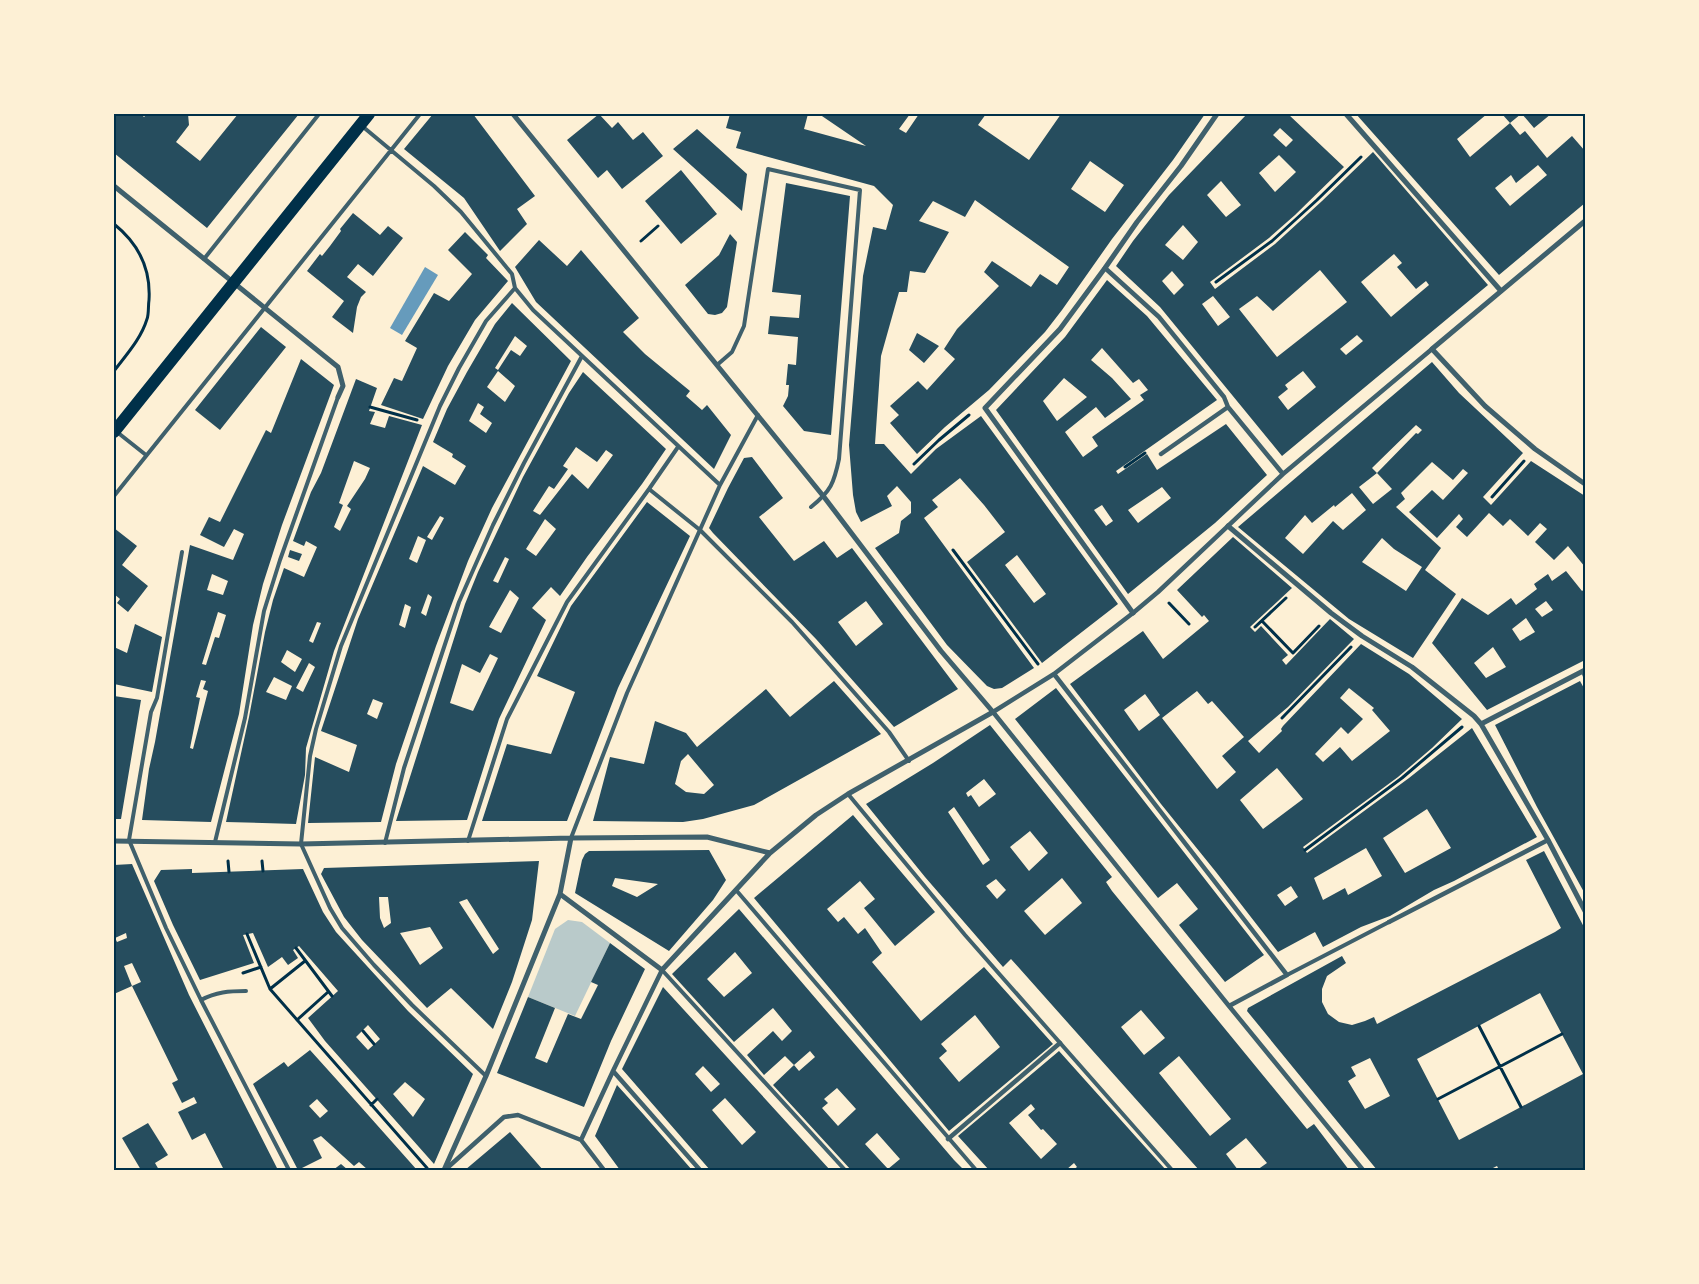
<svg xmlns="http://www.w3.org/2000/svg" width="1699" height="1284" viewBox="0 0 1699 1284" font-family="'Asap Condensed',sans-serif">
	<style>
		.green { fill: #b9caca }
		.water { fill: #669bbc }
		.building { fill: #264d5e; fill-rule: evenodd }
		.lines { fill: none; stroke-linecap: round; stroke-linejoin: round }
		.path { stroke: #003049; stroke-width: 3 }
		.service { stroke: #3f606c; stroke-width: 4 }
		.pedestrian { stroke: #3f606c; stroke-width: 4.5 }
		.minor { stroke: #3f606c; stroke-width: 5 }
		.primary { stroke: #003049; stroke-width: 12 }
		.neatline { fill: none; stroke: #003049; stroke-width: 2 }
	</style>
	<rect width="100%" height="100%" fill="#fdf0d5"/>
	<path class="green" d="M568,920L582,922L610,943L575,1016L528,997L555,929Z"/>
	<path class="water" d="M425,267L438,275L402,335L390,328Z"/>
	<path class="building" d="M114,114H141L144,117L147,114H188L189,125L176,142L200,161L238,114H299L207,228L114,153Z
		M433,114H473L535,196L517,209L527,224L500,251L464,198L404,149Z
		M599,114L612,128L618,122L633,140L643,132L663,156L622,189L607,170L598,178L567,140Z
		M730,114H808L804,129L866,146L819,114H910L899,129L906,133L919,114H986L978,125L1029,160L1061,114H1205L1173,160L1112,239L1062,310L1045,332L989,390L945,427L917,454L890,423L899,415L890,406L918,381L927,390L955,359L944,349L957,329L999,286L984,272L992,261L1031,287L1040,274L1057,285L1069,267L975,200L965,217L933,201L919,221L949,232L925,273L910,271L907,292H899L881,356L875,444H884L911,474L936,449L981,416L1118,604L1042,663L967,562L1005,532L984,505L960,478L932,500L938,507L924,518L1034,668L1002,688L994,689L987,686L947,645L875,548L899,533L901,521L911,513V502L897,486L887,496L892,506L861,522L856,512L853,495L849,445L863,276L873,227L886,230L893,205L874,186L736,148L741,132L726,128ZM1090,161L1124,185L1105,212L1071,189ZM1017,555L1046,594L1034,603L1005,565Z
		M1247,114H1288L1344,167L1295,215L1269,238L1210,282L1215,289L1275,244L1322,201L1373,152L1488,285L1282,456L1160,307L1116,266L1133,241L1169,195ZM1280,128L1293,140L1286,147L1273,135ZM1279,155L1296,172L1275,192L1259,173ZM1221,181L1241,205L1226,217L1207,195ZM1183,225L1198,242L1183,260L1165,245ZM1394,254L1402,263L1397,267L1416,289L1426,281L1429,285L1391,317L1361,282ZM1320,270L1347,302L1277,357L1239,309L1257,296L1273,311ZM1172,271L1184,285L1174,295L1162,281ZM1213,296L1230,317L1218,326L1202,304ZM1357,335L1363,341L1346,355L1340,349ZM1303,371L1316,387L1288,410L1278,397L1288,389L1285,385Z
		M1356,114H1487L1457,139L1470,157L1510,123L1520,135L1525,131L1547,158L1572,136L1585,151V203L1499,275ZM1538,165L1547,175L1510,206L1495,188L1511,175L1516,183Z
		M1502,114H1521L1510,123Z
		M1522,114H1551L1534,128Z
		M697,129L747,174L742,211L673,149Z
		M681,170L717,214L681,244L645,201Z
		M786,183L850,196L831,435L804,431L783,406L788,396L789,385H786L788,364L796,365L798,337L768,334L770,316L799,318L801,295L772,292Z
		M353,213L380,235L388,226L403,238L373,276L358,264L347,277L366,292L361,297L357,307L353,333L332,317L344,301L307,271L320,254L322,256L330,246L341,231L340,229Z
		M465,232L488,255L486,258L508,281L475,320L448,366L423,419L381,405L394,378L402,381L417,348L405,341L434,293L449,301L472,274L448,250Z
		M730,234L737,242L727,307L722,313L715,315L708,314L685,285L719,255Z
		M539,240L567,266L581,250L639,318L623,332L645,354L690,391L686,396L702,410L707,405L731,435L714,469L536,302L515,267Z
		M1107,280L1147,316L1217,400L1116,471L1118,474L1147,454L1157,470L1226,424L1267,475L1215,523L1128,594L996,410L1065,337ZM1102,348L1133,383L1139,379L1148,390L1140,395L1144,400L1092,437L1098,446L1083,457L1065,432L1096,407L1105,418L1131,399L1112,378L1091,360ZM1064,378L1087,397L1057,421L1043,401ZM1162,487L1171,498L1138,523L1128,510ZM1102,505L1113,521L1106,526L1094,510Z
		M512,303L571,361L492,508L468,561L436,646L396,764L381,822L308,823L315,757L349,772L357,745L321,731L358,619L423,466L455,485L466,466L452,457L453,454L433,442L447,409L467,372L495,324ZM515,336L527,346L520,356L511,350L498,370L495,368ZM498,371L515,386L505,402L487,387ZM478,403L484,407L480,414L492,423L486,433L469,421ZM440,516L444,518L432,540L427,537ZM418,536L426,540L417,563L409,559ZM428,594L432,597L426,616L421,613ZM405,604L411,607L405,628L399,625ZM373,699L383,703L377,719L367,714Z
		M261,327L286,347L220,430L195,410Z
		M917,333L939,346L924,363L909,350Z
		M301,359L334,385L282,525L263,584L253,625L239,714L211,822L142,820L149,769L155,742L190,545L233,560L244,534L234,529L224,547L200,535L209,517L220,522L266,430L271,433ZM212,574L228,581L223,595L207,590ZM218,612L226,615L219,638L215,637L206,665L202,664ZM201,680L206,681L203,689L208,691L193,749L190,748L200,698L196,697Z
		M1432,362L1459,393L1523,453L1483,497L1491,505L1531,461L1585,496V567L1568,546L1554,560L1535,542L1547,529L1540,523L1528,536L1510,519L1503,526L1489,513L1467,537L1456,527L1463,519L1459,514L1437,538L1409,512L1432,490L1443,500L1468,473L1463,469L1453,480L1432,462L1401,493L1405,499L1396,507L1441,548L1425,570L1456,594L1413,658L1349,619L1238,527ZM1416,425L1422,430L1418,434L1416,433L1377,473L1392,489L1373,504L1359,487L1377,473L1372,468ZM1352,493L1366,510L1343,530L1333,521L1303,554L1285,538L1305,515L1312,523L1334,505L1335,507ZM1382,538L1394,549L1422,567L1406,591L1362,562Z
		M583,372L666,449L642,484L587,557L560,596L551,587L532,608L546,620L499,719L467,820L396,821L465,604L478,572L523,477L569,393ZM576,447L597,462L606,450L613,455L588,489L572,474L540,515L533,511L549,486L554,489L568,469L563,466ZM545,519L556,529L536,556L526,549ZM505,557L509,559L498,583L493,581ZM510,590L519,598L501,633L489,627ZM490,654L498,658L473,711L450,703L462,664L480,673Z
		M356,379L377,388L369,411L375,412L370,424L385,428L389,416L422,425L334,651L306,748L305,775L296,824L226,822L249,717L265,632L273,600L284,568L304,577L317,547L306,541L304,546L293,541L311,492L321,473ZM354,461L370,468L365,479L347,506L351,509L340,531L334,527L343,505L339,503ZM317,622L321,623L313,643L309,641ZM287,650L302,659L295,672L281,662ZM309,663L315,667L303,692L296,688ZM274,677L292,686L286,700L266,692Z
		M752,457L783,498L759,517L794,561L824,541L837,558L852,548L958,689L894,727L816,639L713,533L709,528L728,488L744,458ZM866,601L883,624L856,646L838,622Z
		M647,502L690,536L618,688L567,821H482L507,744L551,754L575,692L537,676L571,606Z
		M114,528L137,546L122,565L148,586L128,612L117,603L120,599L114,594Z
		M1233,537L1292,588L1250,627L1255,632L1261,626L1288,655L1282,660L1286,665L1330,619L1354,639L1288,707L1248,741L1259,753L1282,731L1281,729L1283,726L1361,644L1409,674L1462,719L1432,748L1398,777L1303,847L1307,853L1409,778L1472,728L1537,837L1454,881L1434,890L1390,916L1361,927L1323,947L1315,932L1278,952L1216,872L1161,804L1070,684L1143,631L1163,659L1209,621L1204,615L1202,617L1177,590ZM1349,688L1374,708L1372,710L1390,731L1352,761L1340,747L1323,762L1315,754L1341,727L1348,734L1363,719L1340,698ZM1197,691L1208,704L1212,701L1244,737L1222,756L1236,772L1217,789L1162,718ZM1145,694L1160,715L1139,731L1124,710ZM1277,768L1303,799L1263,829L1240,800ZM1427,809L1451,848L1405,873L1383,838ZM1366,848L1382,876L1348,895L1345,888L1323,900L1314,878ZM1291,886L1298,897L1285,906L1277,895Z
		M290,550L302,554L299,561L288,557Z
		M1566,571L1582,591L1585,589V660L1487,710L1432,643L1462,598L1488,615L1511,598L1516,605L1537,589L1534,584L1548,574L1552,581ZM1546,601L1553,610L1542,617L1535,609ZM1526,618L1535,632L1520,641L1512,629ZM1493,647L1506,667L1486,678L1474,663Z
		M135,624L162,637L152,692L114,684V647L127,653Z
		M834,681L881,734L754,805L703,819L683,822L593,821L610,757L644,764L655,721L686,733L697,747L766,689L790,717ZM688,754L714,785L704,794L686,792L675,784L681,761Z
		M1580,681L1585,690V894L1537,807L1495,725Z
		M1056,688L1264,955L1225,982L1179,925L1198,909L1177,883L1158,898L1015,719Z
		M114,696L141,700L121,819H114Z
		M990,725L1112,877L1106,882L1112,891L1307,1129L1314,1124L1349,1170H1257L1267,1163L1246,1138L1226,1154L1238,1170H1199L1011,959L1003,967L925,877L866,804L933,763ZM984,779L996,794L979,807L971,795L968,797L966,793ZM954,807L990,860L983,865L948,812ZM1030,831L1048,853L1029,871L1010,847ZM1062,878L1082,903L1045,935L1024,911ZM996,879L1006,890L997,899L986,886ZM1141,1010L1165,1038L1144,1055L1121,1027ZM1179,1056L1231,1119L1210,1136L1159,1073Z
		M853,815L935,912L895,946L864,908L875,899L860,881L827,909L838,922L844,917L858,934L865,928L882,953L872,962L921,1021L984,967L1053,1044L949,1131L754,898ZM975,1015L1000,1047L959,1082L939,1058L947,1051L941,1044Z
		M709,850L726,880L713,900L669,951L575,893L582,860L585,854L589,851ZM615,878L658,884L637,897L612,886Z
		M1544,851L1585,929V1170H1499L1497,1166L1489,1170H1377L1247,1011L1248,1008L1342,956L1346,963L1327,976L1322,989V1002L1328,1014L1339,1022L1352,1025L1365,1021L1374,1017L1377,1024L1555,932L1561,928L1526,860ZM1540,993L1583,1074L1459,1140L1417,1059ZM1370,1058L1390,1096L1365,1109L1348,1081L1356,1076L1351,1067Z
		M539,861L532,920L512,982L493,1029L451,988L427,1008L362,940L344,917L321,874L324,868ZM379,897H388L391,923L384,928L380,918ZM467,899L499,949L493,954L459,902ZM430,927L443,948L420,965L400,933Z
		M132,864L189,995L278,1170H224L205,1133L192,1140L178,1112L197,1103L194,1097L182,1103L172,1083L178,1080L132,986L141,982L132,963L124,966L132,986L114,994V865ZM126,933L127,938L117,942L115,938Z
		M192,869V873L303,869L323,912L336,932L408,1011L473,1074L434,1164L325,1041L308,1018L338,991L299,946L293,950L298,958L288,965L282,957L268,967L253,933L243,935L254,963L200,980L173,925L154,881L161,870ZM368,1025L380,1039L368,1050L356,1037ZM405,1082L425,1099L413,1117L393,1094Z
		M739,909L954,1160L964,1170H851L773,1085L794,1065L799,1071L815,1057L810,1051L794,1065L785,1056L764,1075L747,1055L773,1031L782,1041L792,1031L773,1008L734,1042L672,974ZM735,952L752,973L724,997L707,979ZM837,1088L856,1109L838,1126L822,1108L828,1103L824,1099ZM877,1133L900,1159L888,1169L865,1144Z
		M610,943L645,969L611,1041L584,1107L497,1073L528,997L555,1008L535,1058L547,1063L568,1014L581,1019L598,985L591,982Z
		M663,987L737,1068L830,1170H710L622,1069ZM703,1066L720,1084L711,1092L695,1074ZM725,1098L756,1132L742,1145L712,1110Z
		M310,1050L337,1080L417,1170H368L359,1162L354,1166L321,1136L313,1140L322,1158L298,1170L253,1084L284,1062L288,1067ZM317,1099L328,1111L320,1118L309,1106Z
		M1059,1051L1137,1138L1166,1170H1073L1077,1167L1074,1163L1066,1170H989L958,1136ZM1031,1104L1035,1109L1028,1115L1041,1130L1043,1129L1057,1144L1041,1159L1009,1123Z
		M617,1085L644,1115L692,1170H620L595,1136Z
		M148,1123L168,1155L155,1163L159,1170H141L122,1138Z
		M510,1132L543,1170H465Z
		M341,1164L348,1170H333Z"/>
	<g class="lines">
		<path class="path" d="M114,224C139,244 151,268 149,300C148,306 149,314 147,319C141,339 126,355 114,371
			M641,241L658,226
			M1216,282L1272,241L1317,200L1361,157
			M370,407L417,420
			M914,464L939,440L969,415
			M1125,467L1145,453
			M1492,497L1524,461
			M953,550L1038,664
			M1169,603L1189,624
			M1262,621L1293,653L1319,626
			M1255,627L1286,598
			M1282,718L1351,647
			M1305,850L1402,778L1462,727
			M228,861L229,872
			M262,861L263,871
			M247,934L270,989L427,1168
			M296,948L332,996
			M243,973L261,967
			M270,989L305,961
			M297,1020L328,992
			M1479,1026L1521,1107
			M363,1031L374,1044
			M1438,1099L1562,1034
			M371,1105L377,1099"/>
		<path class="service" d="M362,126L434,186L461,212L512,274L515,288L533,310L720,485
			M204,259L319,114
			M717,365L732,352L744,326L768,169L860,190L839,459C834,483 831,491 811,507
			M117,432L146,455
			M649,489L700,530L792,622L889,732L909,761
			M114,496L420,114
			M182,552L157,698L151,712L129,840L166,928L201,1000L289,1170
			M848,794L965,935L1172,1170
			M571,838L627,693L720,485L758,415
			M468,841L507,719L567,602L649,489L678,447
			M215,842L245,718L264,611L280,560L338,397
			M385,843L404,768L459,602L493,525L524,463L582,356
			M736,890L976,1170
			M662,970L845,1170
			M1287,975L1389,922
			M201,1000C216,992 229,991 246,991
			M486,1076L412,1005L374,965L342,928L330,908L301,844L310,756L316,729L341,646L440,406L459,368L486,321L515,288"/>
		<path class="pedestrian" d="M1105,268L1159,317L1224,397L1228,407L1283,474
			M1161,454L1228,407
			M1583,671L1585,676
			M1054,674L1287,975L1229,1006
			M1389,922L1548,840
			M613,1071L700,1170
			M948,1139L1060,1043
			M581,1140L613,1071L662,970
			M581,1140L604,1170
			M446,1169L504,1117L518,1115L581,1140
			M1363,1170L1229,1006L993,712L1054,674L1133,613L1158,592L1283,474L1432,349"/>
		<path class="minor" d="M513,114L824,497L941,651L993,712L848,794L816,815L770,853L662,970L560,894
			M1346,114L1501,291
			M114,186L338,367L343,386L338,397
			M1585,221L1432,349L1485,406L1535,449L1585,484
			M1228,526L1331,613L1362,636L1412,667L1474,716L1481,724L1548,840L1585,911
			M1133,613L985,408L1060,329L1105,268L1137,222L1181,166L1217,114
			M1481,724L1585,670
			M114,841L301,844L571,838L707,837L770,853
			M444,1170L486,1076L560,894L571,838"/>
		<path class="primary" d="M114,432L369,114"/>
	</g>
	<rect width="1699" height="1284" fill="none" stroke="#fdf0d5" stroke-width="230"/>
	<rect x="115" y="115" width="1469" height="1054" class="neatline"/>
</svg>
